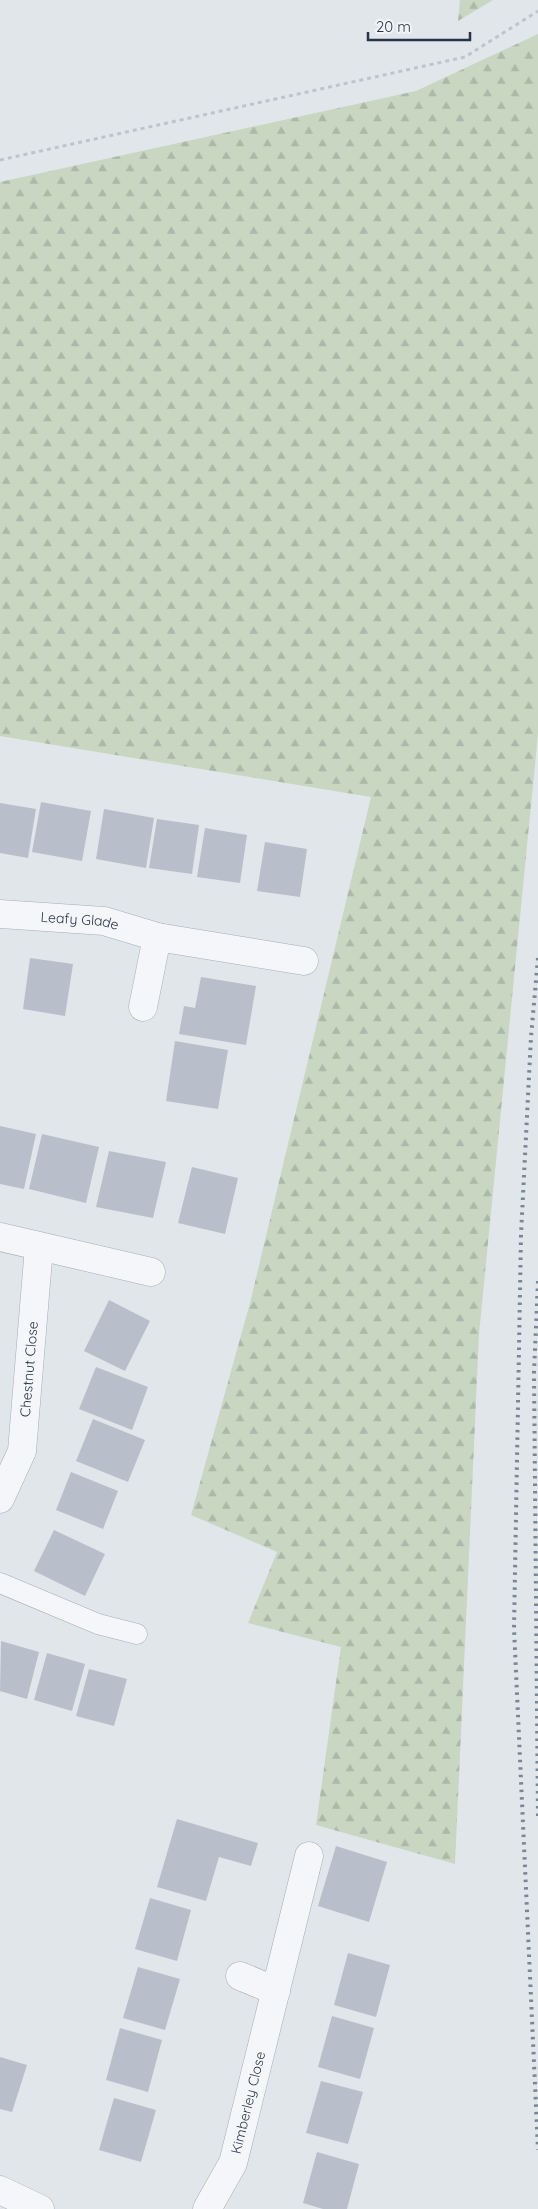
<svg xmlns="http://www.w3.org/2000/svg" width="538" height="2209" viewBox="0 0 538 2209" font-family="Quicksand,sans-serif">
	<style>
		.forest { fill: url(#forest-firs) }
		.building { fill: #b8bfca }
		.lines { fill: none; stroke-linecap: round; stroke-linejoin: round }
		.service-casing { stroke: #a6adb6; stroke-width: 21 }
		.minor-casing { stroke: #a6adb6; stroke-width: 29 }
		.path { stroke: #c0c4ca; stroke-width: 3; stroke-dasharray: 4 4; stroke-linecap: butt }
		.service { stroke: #f5f6f9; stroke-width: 20 }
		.minor { stroke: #f5f6f9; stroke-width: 28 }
		.rail { stroke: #798696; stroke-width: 4; stroke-dasharray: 2.5 5; stroke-linecap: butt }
		.labels { text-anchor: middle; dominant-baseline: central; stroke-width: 4; stroke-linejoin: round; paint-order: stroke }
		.street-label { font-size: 14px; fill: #283445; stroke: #f1f5f8 }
	</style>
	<defs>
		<pattern id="forest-firs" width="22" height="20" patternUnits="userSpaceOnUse" patternTransform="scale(1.25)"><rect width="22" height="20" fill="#c8d6c2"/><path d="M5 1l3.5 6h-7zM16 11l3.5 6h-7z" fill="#acb8a8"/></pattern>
	</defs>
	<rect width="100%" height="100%" fill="#e1e6eb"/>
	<path class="forest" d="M460,0H493L458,21Z
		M538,34V734L479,1334L455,1864L316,1825L341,1647L248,1623L277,1552L191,1515L250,1303L371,797L0,736V182L416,91Z"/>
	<path class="building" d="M41,802L91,811L82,861L32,852Z
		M0,803L36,809L28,858L0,853Z
		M104,809L154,818L146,868L96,859Z
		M157,819L199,825L192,874L149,868Z
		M205,828L247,835L240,883L197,877Z
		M265,842L307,849L300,897L257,891Z
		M30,958L73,964L65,1016L23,1009Z
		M201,977L256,986L246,1045L179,1034L184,1006L195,1008Z
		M175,1041L228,1050L218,1109L166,1101Z
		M0,1126L36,1134L24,1189L0,1184Z
		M42,1134L99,1147L86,1203L29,1189Z
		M109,1151L166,1162L153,1218L96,1207Z
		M192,1167L238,1178L225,1234L178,1223Z
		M109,1300L150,1321L125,1371L84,1351Z
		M96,1367L148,1387L132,1430L79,1409Z
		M93,1419L145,1440L128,1482L76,1461Z
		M71,1472L118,1491L103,1529L56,1510Z
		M54,1530L105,1554L85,1596L34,1571Z
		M1,1641L39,1652L27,1699L0,1691Z
		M47,1653L85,1664L72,1711L34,1700Z
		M89,1669L127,1679L114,1726L76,1716Z
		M177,1819L258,1843L251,1866L219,1857L206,1901L157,1887Z
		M336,1846L387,1862L369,1922L318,1906Z
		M150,1898L191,1910L177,1961L135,1949Z
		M348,1953L390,1965L376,2017L334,2005Z
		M138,1967L180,1979L165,2030L123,2018Z
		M332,2016L374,2028L360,2079L318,2067Z
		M120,2028L162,2040L148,2092L106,2080Z
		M0,2057L27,2065L12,2112L0,2109Z
		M321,2081L363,2092L348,2144L306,2133Z
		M114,2098L156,2110L141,2162L99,2150Z
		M317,2152L359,2164L347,2209H323L303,2203Z"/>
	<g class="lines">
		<g class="service-casing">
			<path id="service" d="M0,1583L98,1624L137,1634"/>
		</g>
		<g class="minor-casing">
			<g id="minor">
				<path id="s1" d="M0,914L104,921L157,937L304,961"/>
				<path d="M143,1007L157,937"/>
				<path d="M0,1237L151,1272"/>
				<path id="s2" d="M0,1499L22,1451L39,1247"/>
				<path d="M240,1976L276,1991"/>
				<path d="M0,2190L40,2209"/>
				<path id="s3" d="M207,2209L233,2163L309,1856"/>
			</g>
		</g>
		<path class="path" d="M0,160L465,57L538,11"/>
		<use href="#service" class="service"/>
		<use href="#minor" class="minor"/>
		<path class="rail" d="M538,958L531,1037L521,1235L514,1628L538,2150
			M538,1281L534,1372L538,1819"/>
	</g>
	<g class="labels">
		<g class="street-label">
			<text stroke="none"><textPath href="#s1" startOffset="80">Leafy Glade</textPath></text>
			<text stroke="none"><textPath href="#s2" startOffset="135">Chestnut Close</textPath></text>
			<text stroke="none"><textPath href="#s3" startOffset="115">Kimberley Close</textPath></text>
		</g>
	</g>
	<path d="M368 32v8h102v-8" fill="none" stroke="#283445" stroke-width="2.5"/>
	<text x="376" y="32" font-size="15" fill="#283445" stroke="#f1f5f8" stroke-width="4" paint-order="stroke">20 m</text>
</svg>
